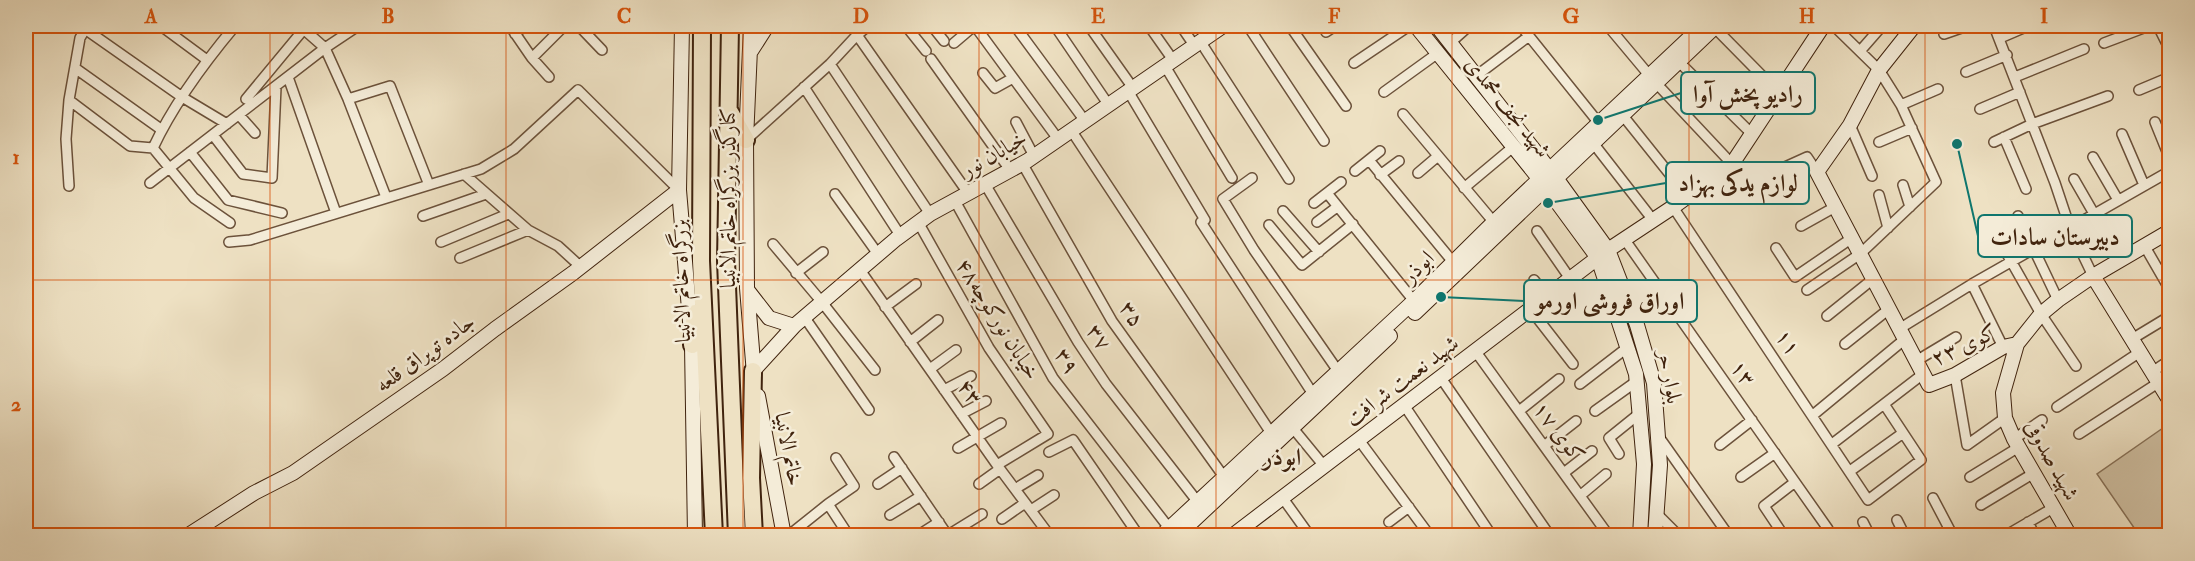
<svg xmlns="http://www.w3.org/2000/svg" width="2195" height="561" viewBox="0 0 2195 561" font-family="'IM FELL Double Pica',Amiri,serif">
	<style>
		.garden { fill: #d0c1a4; stroke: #887259; stroke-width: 1.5 }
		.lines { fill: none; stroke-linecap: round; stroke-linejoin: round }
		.street-casing { stroke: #6c523b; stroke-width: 12 }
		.secondary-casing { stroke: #40230e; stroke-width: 16 }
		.highway-casing { stroke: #40230e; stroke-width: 20 }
		.street { stroke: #f4ecd8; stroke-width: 9 }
		.secondary { stroke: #f4ecd8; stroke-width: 14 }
		.highway { stroke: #eee1c3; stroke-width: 16 }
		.grid { fill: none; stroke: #d7540c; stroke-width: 1.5; stroke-opacity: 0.55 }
		.labels { text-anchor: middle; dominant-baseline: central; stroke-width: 5; stroke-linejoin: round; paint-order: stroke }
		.street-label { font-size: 22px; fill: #40230e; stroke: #f4ecd8 }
		.neighbourhood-label { font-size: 24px; font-weight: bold; fill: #40230e; stroke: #f4ecd8 }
		.leader { fill: none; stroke: #0f766e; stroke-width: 2 }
		.callout-dot { fill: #0f766e; stroke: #f4ecd8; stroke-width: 2 }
		.callout { fill: #f4ecd8; stroke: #0f766e; stroke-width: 2 }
		.callout-label { font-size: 24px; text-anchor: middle; font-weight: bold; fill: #40230e }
		.neatline { fill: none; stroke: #d7540c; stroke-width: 2 }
		.grid-label { font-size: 20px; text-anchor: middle; font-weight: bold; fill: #d7540c }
	</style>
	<rect width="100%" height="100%" fill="#eee1c3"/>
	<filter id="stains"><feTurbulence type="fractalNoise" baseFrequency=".00333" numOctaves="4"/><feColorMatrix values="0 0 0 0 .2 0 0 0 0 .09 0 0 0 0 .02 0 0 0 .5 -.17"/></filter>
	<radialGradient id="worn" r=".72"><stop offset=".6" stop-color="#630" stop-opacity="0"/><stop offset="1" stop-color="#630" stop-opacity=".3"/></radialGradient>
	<path class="garden" d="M2163,428L2169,438V531L2163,535H2139L2097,474Z"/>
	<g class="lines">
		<g class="street-casing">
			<path id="street" d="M161,26L207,60
				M300,26L325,48L348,99L386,197
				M510,26L532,58L549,77
				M579,26L602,50
				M906,26L926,51
				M932,26L944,41
				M975,26L1058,139
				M1015,26L1085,121
				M1055,26L1108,104
				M1089,26L1133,88
				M1149,26L1173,60
				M1181,26L1194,45
				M1248,26L1324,141
				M1290,26L1346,106
				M1521,26L1602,127
				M1608,26L1649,75
				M1994,26L2055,183L2070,228L2093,276
				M2158,26L2170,50
				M1714,27L1779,93
				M85,29L182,97L227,124
				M1326,32L1335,26
				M515,34L524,26
				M1944,34L1967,26
				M857,35L968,193
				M2000,38L2028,26
				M1200,41L1289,179
				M954,43L974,26
				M1450,43L1469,26
				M2104,43L2149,26
				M1861,50L1882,26
				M532,58L564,26
				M931,59L1010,170
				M1678,61L1753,135
				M1354,63L1409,26
				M830,64L930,214
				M1165,66L1232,178
				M75,68L162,130
				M1966,72L2007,55
				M983,73L995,88L1013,78
				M1476,76L1529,36
				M288,77L336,213
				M2015,77L2084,49
				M1656,83L1732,164L1745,185L1807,157L1817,172
				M804,87L900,235
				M2139,90L2170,77
				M1128,91L1205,220L1201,222L1313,394
				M1384,92L1438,53
				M246,99L304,29
				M348,99L390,86L429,185
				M69,100L130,146L153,148L194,198L230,223
				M1901,105L1938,89
				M1980,109L2020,92
				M1620,112L1688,197
				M1403,114L1497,226
				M239,115L255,133
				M1016,122L1034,156
				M2155,122L2170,159
				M1850,125L1872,176
				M1071,130L1271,433
				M2122,134L2144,185
				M213,135L243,174L272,178L276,87
				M2004,137L2026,189
				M1590,139L1653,220
				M746,140L830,64L857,35L868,26
				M1879,142L1912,128
				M1994,142L2032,124L2108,96
				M153,148C174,103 204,63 235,26
				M190,152L228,200L282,213
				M2093,157L2118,200
				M1369,160L1453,262
				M1022,163L1112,321L1224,477
				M1355,171L1380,151
				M1418,173L1438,156
				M464,174L528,230L558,246L581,267
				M1380,175L1399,161
				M1252,178L1223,199L1254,250L1338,371
				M2074,179L2120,259
				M150,183L325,48L358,26
				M985,184L1078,342L1106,384L1197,501
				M1903,185L1910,207
				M69,186L66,139L69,100L80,38L87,26
				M1464,188L1513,147
				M1327,193L1414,301
				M835,194L878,254
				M1879,195L1888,228
				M955,201L1053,378L1169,528
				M1314,203L1341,182
				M1673,207L1868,500L1921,460L1884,404
				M1283,211L1319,252
				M423,216L486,194
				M2018,216L2058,300
				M918,222L989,348L1048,434L997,465
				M1317,222L1337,207
				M1269,225L1302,265L1353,224
				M1801,226L1835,207
				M1537,231L1571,280
				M1998,238L2041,314L2076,366
				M1625,240L1828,529
				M229,242L250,240L481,169L514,149L578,90L679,190
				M441,242L508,214
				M773,244L821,301L875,370
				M2144,245L2170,290
				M1776,248L1795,277L1852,238
				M460,258L528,230
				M860,270L997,465L1050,536
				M796,273L823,252
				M1534,280L1548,298
				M1972,284L2003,347
				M1807,290L1860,254L1936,182L1901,105L1879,70L1834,26
				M885,307L916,284
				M1531,310L1573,364
				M1827,316L1873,279
				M805,318L869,410
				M1899,329L1972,284L2170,171
				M2132,339L2170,316
				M910,342L938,320
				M1845,344L1889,309
				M1476,352L1609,536
				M1916,361L1956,337
				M930,369L956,350
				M2152,372L2170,360
				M1955,375L1967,445L2005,418
				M1441,378L1550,536
				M1580,384L1628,347
				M944,390L971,376
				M1404,405L1492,536
				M2057,407L2140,352
				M1519,411L1559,379
				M1595,411L1637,381
				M961,414L986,401
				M1813,415L1905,339
				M1292,427L1324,466
				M2079,434L2158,383
				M1659,437L1729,536
				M2014,439L2042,420
				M1359,440L1430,536
				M1832,444L1923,374
				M1720,445L1752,420
				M1544,446L1576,421
				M958,448L1001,423
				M1049,452L1073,440L1139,536
				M1619,454L1609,438L1640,413
				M894,457L948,536
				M1850,471L1903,433
				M1565,472L1592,451
				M1741,477L1775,453
				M1970,477L2019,447
				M878,484L902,468
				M979,484L1000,469
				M1015,489L1038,475
				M1581,495L1606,474
				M1282,497L1310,536
				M1933,498L1953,536
				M828,504L854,486L836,458
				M1981,505L2034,473
				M1031,510L1054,495
				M1656,513L1679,536
				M890,515L921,496
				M1002,519L1025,503
				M1897,520L1905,536
				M1389,522L1409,507
				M1863,522L1870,536
				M2028,522L2035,536
				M948,535L982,514
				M788,536L828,504L849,536
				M917,536L939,522
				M1784,536L1764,506L1795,482
				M2005,536L2053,508"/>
		</g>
		<g class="secondary-casing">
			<path id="secondary" d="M682,26L679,190L692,345L695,536
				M751,26L746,140L747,288L754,374
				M1416,26L1546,187L1598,258L1636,374L1644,464L1640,536
				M1437,26L1556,178L1608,250L1637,325L1654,383L1660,465L1655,536
				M1914,26L1879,70L1850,125L1817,172L1929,385L1955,375L2003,347L2017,344
				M751,51L767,26
				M2093,276L2170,401
				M748,291L769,318L794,326
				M1415,313L1716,26
				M753,371L794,326L896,239L930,214L1027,161L1223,26
				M758,396L784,536
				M187,536L254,493L293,473L443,369L495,329L573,273L679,190
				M1161,536L1414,301L1494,222L1702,26
				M1177,536L1390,336
				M1232,536L1608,250L1673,207L1732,164L1823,26
				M2070,536L2014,439L2005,418L2003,393L2017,344L2041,314L2058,300L2093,276L2170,231"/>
		</g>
		<g class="highway-casing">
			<path id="highway" d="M702,26L701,261L714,536
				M730,26L726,261L737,536
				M730,112L746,140
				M692,345L695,313
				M753,371L751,478L754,536"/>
		</g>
		<use href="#street" class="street"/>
		<use href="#secondary" class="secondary"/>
		<use href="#highway" class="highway"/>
	</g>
	<path class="grid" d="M270,26V536M506,26V536M743,26V536M979,26V536M1216,26V536M1452,26V536M1689,26V536M1925,26V536M26,280H2170"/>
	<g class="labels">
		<g class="street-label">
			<text transform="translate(1508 107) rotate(51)">شهید نجف محمدی</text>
			<text transform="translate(994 154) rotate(-30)">خیابان نور</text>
			<text transform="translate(728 198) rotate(-90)">کنارگذر بزرگراه خاتم الانبیا</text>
			<text transform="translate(1418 267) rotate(-45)">ابوذر</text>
			<text transform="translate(681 281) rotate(-92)">بزرگراه خاتم الانبیا</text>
			<text transform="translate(1132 314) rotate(57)">۳۵</text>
			<text transform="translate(998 319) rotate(58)">خیابان نورکوچه۴۸</text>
			<text transform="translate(1099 337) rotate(57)">۳۷</text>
			<text transform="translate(1788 342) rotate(56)">۱۱</text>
			<text transform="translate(1964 345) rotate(-25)">کوی ۲۳</text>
			<text transform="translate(425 353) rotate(-36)">جاده توپراق قلعه</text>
			<text transform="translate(1067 361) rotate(58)">۳۹</text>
			<text transform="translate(1743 373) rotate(55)">۱۳</text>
			<text transform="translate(1670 377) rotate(80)">بلوار حر</text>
			<text transform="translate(1402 381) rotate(-37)">شهید نعمت شرافت</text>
			<text transform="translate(970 392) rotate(55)">۴۳</text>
			<text transform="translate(1559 432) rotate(53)">کوی ۱۷</text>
			<text transform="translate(789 449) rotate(79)">خاتم الانبیا</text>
			<text transform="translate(2052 460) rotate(61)">شهید صدوقی</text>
		</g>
		<g class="neighbourhood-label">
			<text x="1282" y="457">ابوذر</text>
		</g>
	</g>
	<path class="leader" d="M1598 120L1681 93M1548 203L1666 183M1957 144L1978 236M1441 297L1524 301"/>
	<g class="callout-dot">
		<circle cx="1598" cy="120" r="6"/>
		<circle cx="1548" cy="203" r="6"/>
		<circle cx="1957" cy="144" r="6"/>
		<circle cx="1441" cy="297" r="6"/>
	</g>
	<g class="callout">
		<rect x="1681" y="72" width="134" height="42" rx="6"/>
		<rect x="1666" y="162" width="143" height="42" rx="6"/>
		<rect x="1978" y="215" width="154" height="42" rx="6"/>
		<rect x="1524" y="280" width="173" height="42" rx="6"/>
	</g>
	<g class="callout-label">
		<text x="1748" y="102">رادیو پخش آوا</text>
		<text x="1738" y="191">لوازم یدکی بهزاد</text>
		<text x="2055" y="245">دبیرستان سادات</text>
		<text x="1610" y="309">اوراق فروشی اورمو</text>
	</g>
	<rect width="2195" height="561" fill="none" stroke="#eee1c3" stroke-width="66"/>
	<rect x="33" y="33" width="2129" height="495" class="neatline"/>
	<g class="grid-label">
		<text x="151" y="23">A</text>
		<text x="388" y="23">B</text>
		<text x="624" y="23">C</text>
		<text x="861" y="23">D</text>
		<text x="1098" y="23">E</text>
		<text x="1334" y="23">F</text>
		<text x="1571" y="23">G</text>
		<text x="1807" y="23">H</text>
		<text x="2044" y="23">I</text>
		<text x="16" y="164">1</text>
		<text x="16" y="411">2</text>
	</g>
	<rect width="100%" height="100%" filter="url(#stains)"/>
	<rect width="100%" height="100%" fill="url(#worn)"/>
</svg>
